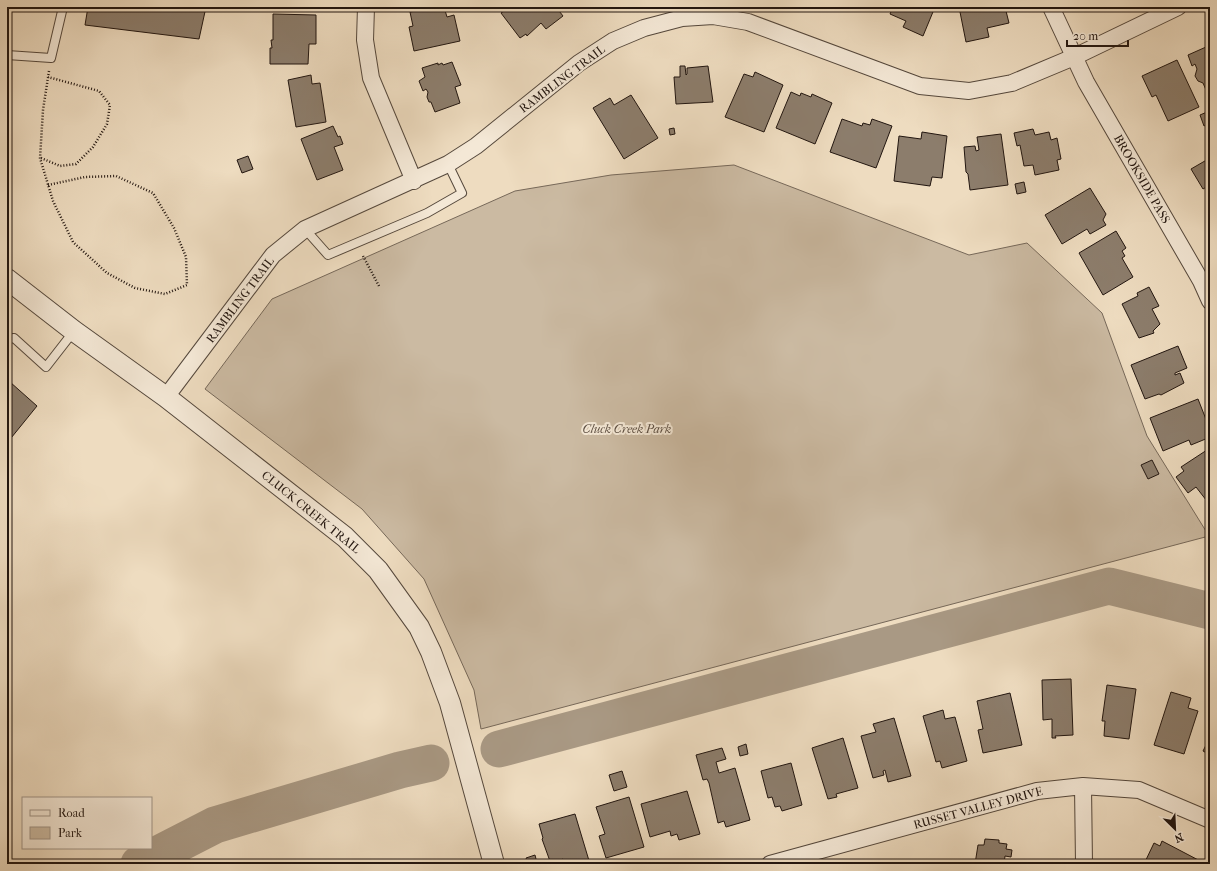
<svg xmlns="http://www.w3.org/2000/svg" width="1217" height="871" viewBox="0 0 1217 871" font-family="'IM FELL French Canon',serif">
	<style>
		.green { fill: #cbbaa2; stroke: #766859 }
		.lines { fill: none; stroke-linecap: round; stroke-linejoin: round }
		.river { stroke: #a99984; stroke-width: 37 }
		.building { fill: #8c7d6c; stroke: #221610 }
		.service-casing { stroke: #55483c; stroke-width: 10 }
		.minor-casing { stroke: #55483c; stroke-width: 18 }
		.tertiary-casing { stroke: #55483c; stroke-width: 22 }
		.path { stroke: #221610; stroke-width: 2.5; stroke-dasharray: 1 2; stroke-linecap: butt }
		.service { stroke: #f4e8d6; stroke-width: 8 }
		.minor { stroke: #f4e8d6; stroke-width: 16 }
		.tertiary { stroke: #f4e8d6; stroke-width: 20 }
		.labels { text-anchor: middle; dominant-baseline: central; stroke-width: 4; stroke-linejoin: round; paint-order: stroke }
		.street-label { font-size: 12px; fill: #221610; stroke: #f4e8d6 }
		.park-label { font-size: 12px; font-style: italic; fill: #5d4f43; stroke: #f4e8d6 }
	</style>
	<rect width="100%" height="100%" fill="#eedcc0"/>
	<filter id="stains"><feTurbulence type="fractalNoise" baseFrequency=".005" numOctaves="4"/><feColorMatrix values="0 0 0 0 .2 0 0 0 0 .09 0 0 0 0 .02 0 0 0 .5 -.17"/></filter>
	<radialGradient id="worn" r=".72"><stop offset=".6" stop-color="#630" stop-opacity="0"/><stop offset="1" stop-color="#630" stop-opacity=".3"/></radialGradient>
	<path class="green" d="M734,165L969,255L1027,243L1102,313L1147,436L1209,536L481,729L474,690L424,579L362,509L205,389L272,299L515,191L611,175Z"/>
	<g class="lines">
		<path class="river" d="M499,749L1109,586L1210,611
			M139,864L215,825L400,770L431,763"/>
	</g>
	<path class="building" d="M88,7H206L199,39L85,25Z
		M438,7H444L447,17L454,15L460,41L414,51L409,27L413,26L410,12Z
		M510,7H556L563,16L546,29L541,23L527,36L526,34L520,38L501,13Z
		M893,7H935L923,36L903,27L906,21L890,14Z
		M959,7H1005L1009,23L987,28L989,37L966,42Z
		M273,14L316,15V44H309L308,64H270V48H272L271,40H273Z
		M1206,47L1210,56L1209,97L1203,83L1198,81L1195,76L1197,69L1195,64L1192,66L1188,55Z
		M1177,60L1199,107L1168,121L1156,95L1152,97L1142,76Z
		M452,62L461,85L455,87L460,103L435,112L431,102H429L427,97L428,92L426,89L423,91L419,81L425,77L422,68L438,63V65L442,63L443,65Z
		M680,66H685L686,75L687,74V68L708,66L713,102L676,104L674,77H680Z
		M755,72L783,85L764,132L725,117L744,74L753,77Z
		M311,75L312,84L320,83L326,122L296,127L288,80Z
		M791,92L800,96L801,93L811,97L812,94L832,103L815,144L776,128Z
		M631,95L658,138L624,159L593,108L610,98L614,105Z
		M1207,112L1210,123L1204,126L1200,115Z
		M842,119L862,126L863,123L870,125L872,119L892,126L876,168L830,152Z
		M333,126L338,137L340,136L343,144L334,147L343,170L317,180L301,139Z
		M674,128L675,134L670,135L669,129Z
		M1033,129L1035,135L1049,132L1051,140L1057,138L1061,159L1057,160L1059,170L1035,175L1033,165L1024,166L1020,145L1017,146L1014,133Z
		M922,132L947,136L942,178L932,177L930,186L894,181L899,136L921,139Z
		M1001,134L1008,185L970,190L968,174L966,172L964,147L975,146L976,151L979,150L977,137Z
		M248,156L253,169L242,173L237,160Z
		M1210,158V185L1203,189L1191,169Z
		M1024,182L1026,192L1017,194L1015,184Z
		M1090,188L1106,214L1103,220L1106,225L1090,234L1087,229L1062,244L1045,215Z
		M1116,231L1126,248L1122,251L1125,256L1122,258L1133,277L1103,295L1079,253Z
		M1149,287L1159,306L1152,309L1160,324L1153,331L1154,333L1139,338L1122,304L1138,296L1137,293Z
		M1178,346L1187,368L1175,373V375L1180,373L1184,383L1161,395L1159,394L1145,399L1131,365Z
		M7,367L10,382L37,406L7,443Z
		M1198,399L1209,427L1208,428L1209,431L1206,432L1208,438L1191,445L1189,440L1163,451L1150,418Z
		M1210,448V505L1196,487L1188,493L1176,477L1184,471L1181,467Z
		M1152,460L1159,474L1148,479L1141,465Z
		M1071,679L1073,735L1055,736L1056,738H1052V719L1043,720L1042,680Z
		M1107,685L1136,689L1129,739L1104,736L1105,721H1102Z
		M1171,692L1191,698L1188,708L1198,711L1184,754L1154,745Z
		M1010,693L1022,745L983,753L978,730L983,729L977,701Z
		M943,710L945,719L955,717L967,761L942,768L940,761L936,762L923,716Z
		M894,718L911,776L888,782L885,770L883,771L884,775L873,778L861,736L876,732L873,724Z
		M1210,737V755L1203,751Z
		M843,738L858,788L836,794L837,797L828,799L812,748Z
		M746,744L748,754L740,756L738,747Z
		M722,748L726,759L716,762L719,773L735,768L750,820L726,827L724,821L718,823L709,783L707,779L703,780L696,755Z
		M791,763L802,805L782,811L780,806L775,807L772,797L768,798L761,771Z
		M622,771L627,787L614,791L609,775Z
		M687,791L700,834L679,840L677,834L671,836L670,831L650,837L641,804Z
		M629,797L644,847L606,858L599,836L605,834L596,807Z
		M575,814L590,864H565L563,859L561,860L562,863L551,864L542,839L543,838L539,824Z
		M985,839L999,840V843L1007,844L1006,849L1012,850L1011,857L1005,856L1004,864H975L978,845H984Z
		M1162,841L1204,863L1203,864H1144L1154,843L1160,846Z
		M535,855L537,863L528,864L526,858Z
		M444,860L445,864H431Z"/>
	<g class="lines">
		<g class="service-casing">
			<path id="service" d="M7,55L51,58L63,7
				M305,229L328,255L427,213L462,193L448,164
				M7,339L14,338L46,367L74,331"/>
		</g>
		<g class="minor-casing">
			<path id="minor" d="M366,7L365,40L371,78L414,181
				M1051,7L1086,82L1201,281L1210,301
				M166,397L273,255L305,229L448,164L476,146L579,63L613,41L644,28L682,18L713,16L748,22L920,86L969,91L1012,83L1074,57L1178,7
				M1083,786L1084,864
				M770,864L1037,791L1083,786L1139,790L1210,820"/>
		</g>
		<g class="tertiary-casing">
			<path id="tertiary" d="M7,279L74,331L166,397L345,537L378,570L419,627L431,652L450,703L494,864"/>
		</g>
		<path class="path" d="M41,158L60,166L76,164L93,147L107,124L110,105L99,91L48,77
			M48,185L85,177L116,176L153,193L174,228L186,257L187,285L165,294L135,288L107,273L73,242L53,201L40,158L43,110L49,71
			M363,256L379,286"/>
		<use href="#service" class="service"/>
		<use href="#minor" class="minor"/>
		<use href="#tertiary" class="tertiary"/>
	</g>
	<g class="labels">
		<g class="street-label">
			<text transform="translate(562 79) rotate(-37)">RAMBLING TRAIL</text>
			<text transform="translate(1142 179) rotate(60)">BROOKSIDE PASS</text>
			<text transform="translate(240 300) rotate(-53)">RAMBLING TRAIL</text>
			<text transform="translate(311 512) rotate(39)">CLUCK CREEK TRAIL</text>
			<text transform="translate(978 808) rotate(-15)">RUSSET VALLEY DRIVE</text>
		</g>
		<g class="park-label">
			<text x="627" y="429">Cluck Creek Park</text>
		</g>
	</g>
	<rect width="1217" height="871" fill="none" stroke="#eedcc0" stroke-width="24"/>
	<rect x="8" y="8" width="1201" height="855" fill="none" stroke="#221610" stroke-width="2"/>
	<rect x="12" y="12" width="1193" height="847" fill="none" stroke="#221610"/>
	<rect x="22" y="797" width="130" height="52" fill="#f4e8d6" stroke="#a09487"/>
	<rect x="30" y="810" width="20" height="6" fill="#f4e8d6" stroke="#a09487"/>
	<text x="58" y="817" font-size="12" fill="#221610">Road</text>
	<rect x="30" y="827" width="20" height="12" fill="#cbbaa2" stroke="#a09487"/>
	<text x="58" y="837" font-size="12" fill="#221610">Park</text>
	<g transform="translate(1175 829) rotate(156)" stroke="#f4e8d6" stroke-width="3" paint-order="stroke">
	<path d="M0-3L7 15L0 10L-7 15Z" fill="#221610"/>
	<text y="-6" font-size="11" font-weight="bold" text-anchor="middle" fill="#221610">N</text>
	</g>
	<path d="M1067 40v6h61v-6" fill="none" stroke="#221610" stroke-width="2"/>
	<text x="1073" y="40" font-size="12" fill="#221610" stroke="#f4e8d6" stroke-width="3" paint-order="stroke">20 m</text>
	<rect width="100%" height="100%" filter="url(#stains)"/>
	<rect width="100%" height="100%" fill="url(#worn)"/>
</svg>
